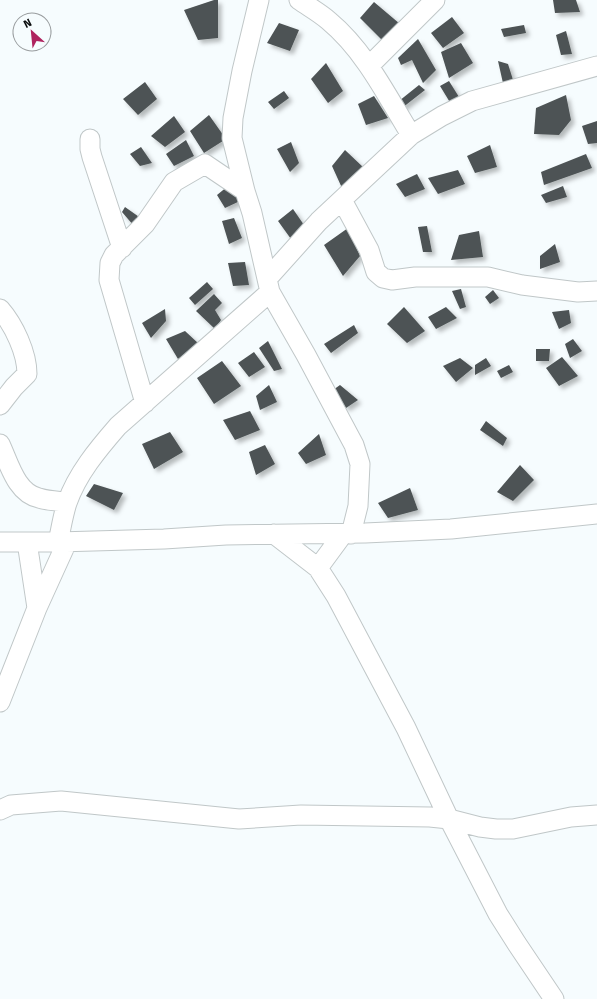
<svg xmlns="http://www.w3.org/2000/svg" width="597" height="999" viewBox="0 0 597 999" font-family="'Fira Sans',sans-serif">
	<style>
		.building { fill: #4d5354; filter: url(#shadow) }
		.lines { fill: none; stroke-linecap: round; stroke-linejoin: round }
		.minor-casing { stroke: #c0c7c8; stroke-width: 21 }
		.minor { stroke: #fff; stroke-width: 19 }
	</style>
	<defs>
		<filter id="shadow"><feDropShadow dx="3.5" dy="3.5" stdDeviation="2" flood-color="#0004"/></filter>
	</defs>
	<rect width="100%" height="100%" fill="#f6fcfe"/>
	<path class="building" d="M214,0H218V38L198,40L184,10Z
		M553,0H576L580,12L555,13Z
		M374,2L400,24L383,41L360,18Z
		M452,17L464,33L443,48L431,33Z
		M279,23L299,30L290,51L267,43Z
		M524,25L526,33L504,37L501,29Z
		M566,31L572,54L561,55L556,35Z
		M418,39L436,70L423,83L412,60L401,65L398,58Z
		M461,43L473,63L449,78L441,52Z
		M498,61L508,64L514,83L505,92Z
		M326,63L343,91L328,103L311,79Z
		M449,81L459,97L451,104L440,86Z
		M145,82L157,99L138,115L123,99Z
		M419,85L425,90L402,108L399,101Z
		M284,91L289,98L274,109L268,102Z
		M566,95L571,120L559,135L534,134L536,108Z
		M374,96L388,118L366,125L358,104Z
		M209,115L226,139L204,153L190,131Z
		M174,116L185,132L165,147L151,136Z
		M597,121V143L588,144L582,126Z
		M186,140L194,156L174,166L166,154Z
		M291,142L299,163L290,172L277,149Z
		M490,145L497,167L475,173L467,156Z
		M141,147L152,163L140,166L130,154Z
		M345,150L364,168L342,188L332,166Z
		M586,154L592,168L544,185L541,172Z
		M458,170L465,184L438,194L428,178Z
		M417,174L425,189L405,197L396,184Z
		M228,186L240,201L225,208L217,195Z
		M563,186L567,197L546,203L541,195Z
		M125,207L142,219L134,226L122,212Z
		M293,209L304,225L291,239L278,221Z
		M234,218L242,238L229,244L222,221Z
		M427,226L432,252H423L418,227Z
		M348,228L360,256L343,276L324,245Z
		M479,231L483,257L451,260L459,235Z
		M555,244L560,262L540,269V256Z
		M245,262L249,285L233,286L228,263Z
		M207,282L213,289L195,305L189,298Z
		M461,289L466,307L460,309L452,291Z
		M493,290L499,298L490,304L485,297Z
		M214,294L222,303L215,310L221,320L215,329L196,311Z
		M404,307L425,331L407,343L387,324Z
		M446,307L457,318L436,329L428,317Z
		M165,309L166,321L151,338L142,323Z
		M569,310L571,323L559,329L552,312Z
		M354,325L358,333L331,353L324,344Z
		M185,331L199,344L178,359L166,339Z
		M573,339L582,351L570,358L565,344Z
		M268,341L282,369L274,371L259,348Z
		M536,349H550L549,361H536Z
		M254,352L265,367L249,377L238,363Z
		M562,357L578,376L559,386L546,368Z
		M460,358L473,368L456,382L443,366Z
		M486,358L491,366L475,375V365Z
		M222,361L241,386L214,404L197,378Z
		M509,365L513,372L501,378L497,371Z
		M269,385L277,402L260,410L256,396Z
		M340,385L358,400L346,408L333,390Z
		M250,411L260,430L235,440L223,420Z
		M486,421L507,438L503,446L480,430Z
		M170,432L183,452L154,469L142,444Z
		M319,434L326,455L306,464L298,453Z
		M265,445L275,464L256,475L249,452Z
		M520,465L534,480L513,501L497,492Z
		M94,484L123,493L114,510L86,496Z
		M410,488L418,510L388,518L378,503Z"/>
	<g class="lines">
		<g class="minor-casing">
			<path id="minor" d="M259,0L242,71L233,118L232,138L245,191L252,213L270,292L306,355L354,445L360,464L358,506L351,534
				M299,0C309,7 320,13 329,21C365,51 387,96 411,135
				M369,66L435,0
				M90,139V149L92,157L122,248
				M342,200L369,250L376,272L383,278L392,280L415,277H488L522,285L578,292L597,291
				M267,279L319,221L411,135L442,116L472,101L597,66
				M0,309C14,325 27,353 27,374L14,387L0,405
				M145,403L109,280L110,263L114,255L145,224L174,182L205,164L245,191
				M0,444C9,463 16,493 39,498C48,501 58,501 67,502
				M274,534L318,568L336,596L406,728L449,819L498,914L517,944L554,999
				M0,542H58L164,539L226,535L365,533L451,529L597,514
				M27,542L37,608
				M58,542C61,529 63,515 67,503C77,474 98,449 118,426L270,292
				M318,568L343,534
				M0,702L37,608L67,542
				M0,810L11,805L61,801L239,819L301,815L430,817L449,819L480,827L496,829H513L571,817L597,815"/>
		</g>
		<use href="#minor" class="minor"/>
	</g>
	<g transform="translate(32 32) rotate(333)"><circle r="19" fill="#f6fcfe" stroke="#989c9e"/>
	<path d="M0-3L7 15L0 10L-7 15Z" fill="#af235f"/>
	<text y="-6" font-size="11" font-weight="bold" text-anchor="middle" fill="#0a0c0d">N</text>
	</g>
</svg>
